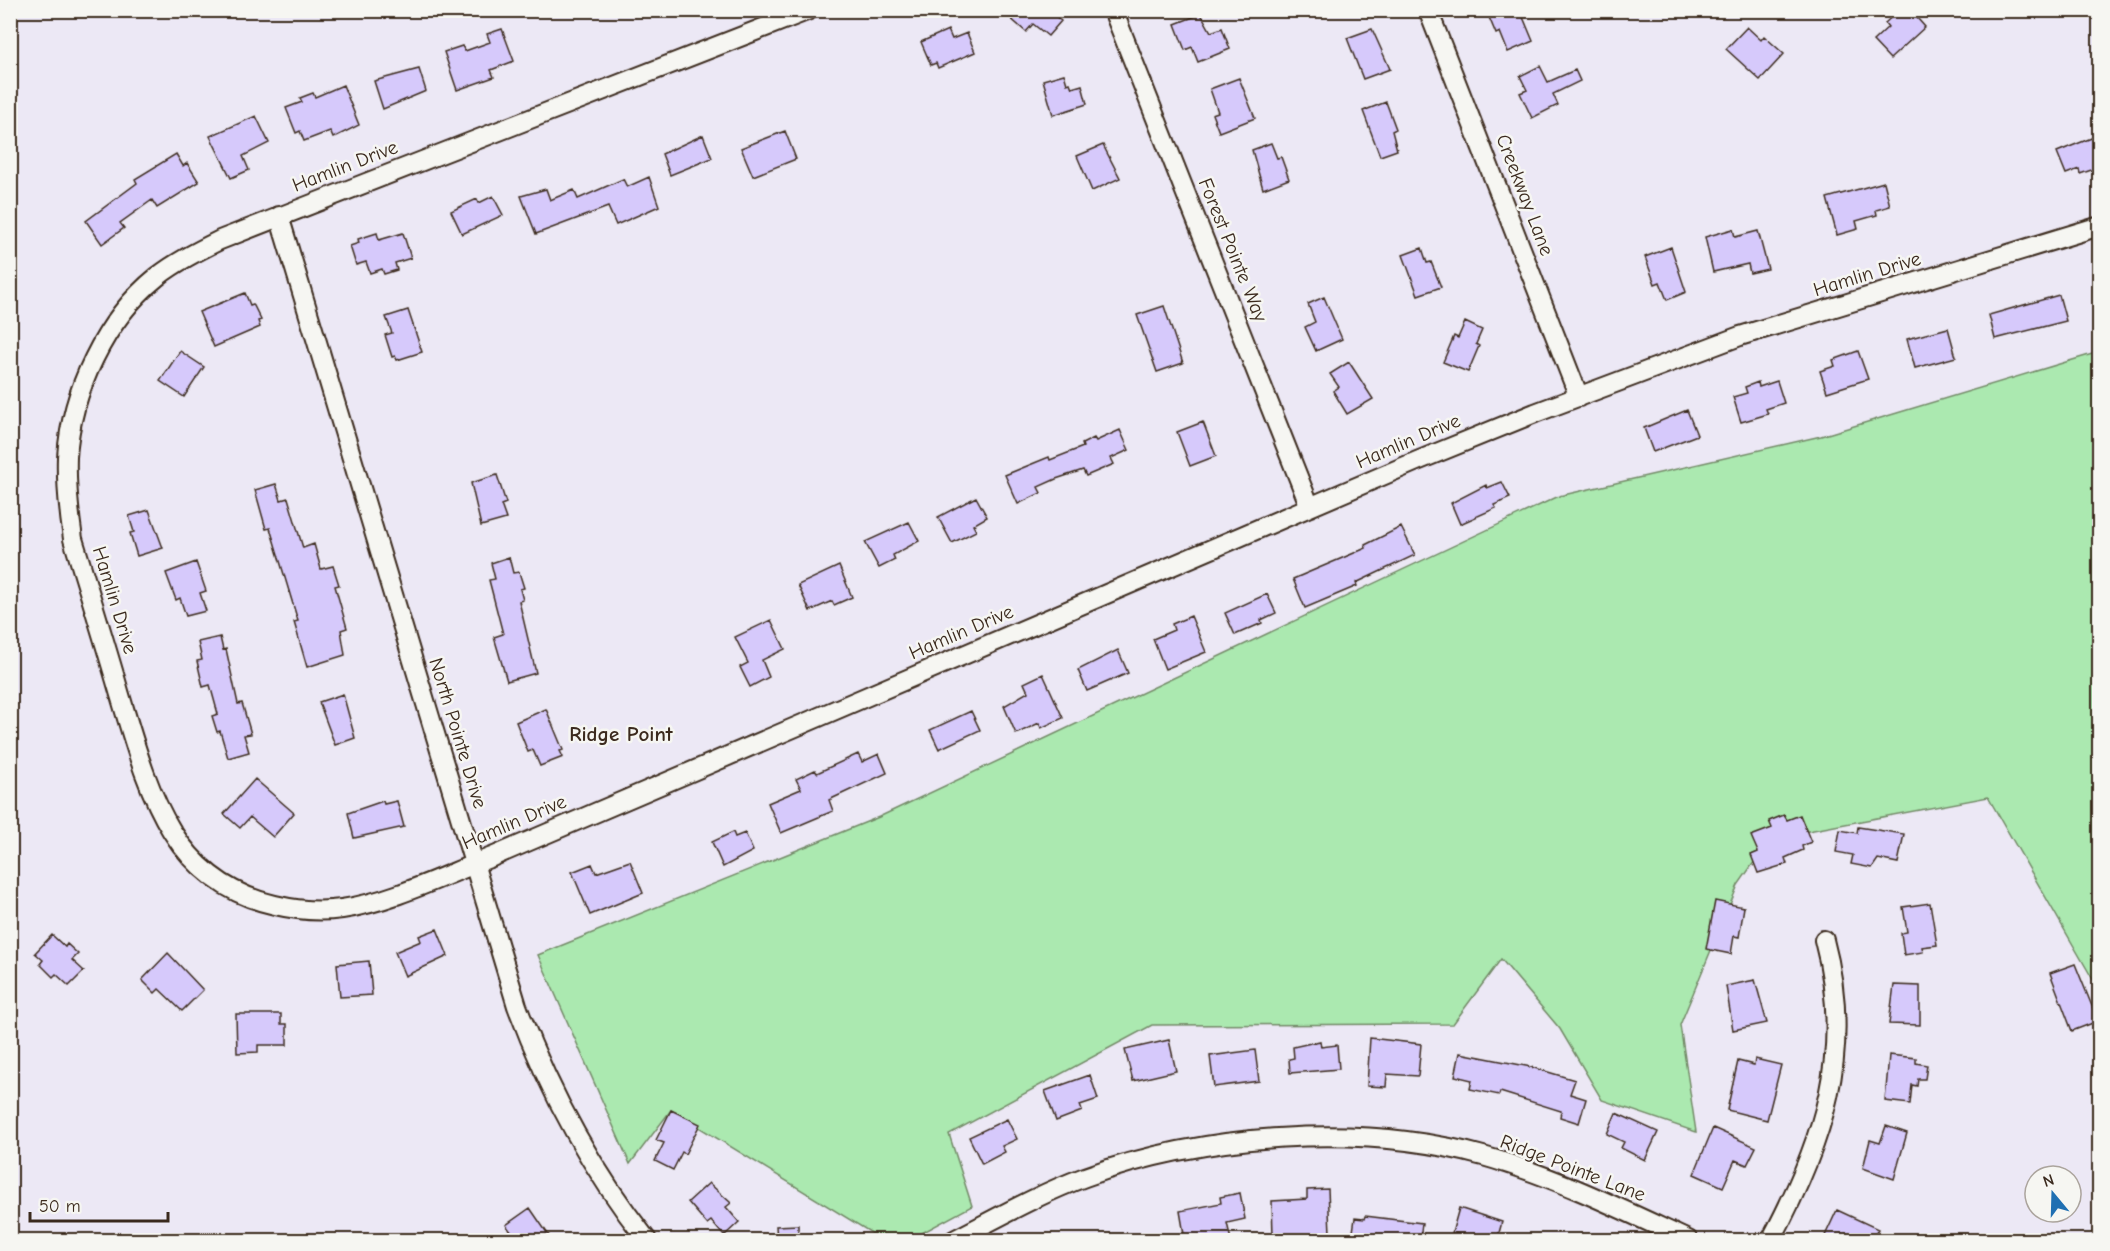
<svg xmlns="http://www.w3.org/2000/svg" width="2110" height="1251" font-family="'Comic Neue',sans-serif">
	<style>
		.green { fill: #abe9b0; stroke: #738a67; stroke-width: 1.5 }
		.building { fill: #d6c9fb; stroke: #3b2a1e; stroke-width: 1.5 }
		.lines { fill: none; stroke-linecap: round; stroke-linejoin: round }
		.minor-casing { stroke: #3b2a1e; stroke-width: 22 }
		.minor { stroke: #f6f6f2; stroke-width: 18 }
		.labels { text-anchor: middle; dominant-baseline: central; stroke-width: 5; stroke-linejoin: round; paint-order: stroke }
		.street-label { font-size: 20px; fill: #3b2a1e; stroke: #f6f6f2 }
		.neighbourhood-label { font-size: 21px; font-weight: bold; fill: #3b2a1e; stroke: #f6f6f2 }
	</style>
	<rect width="100%" height="100%" fill="#ece8f5"/>
	<filter id="ink" filterUnits="userSpaceOnUse"><feTurbulence type="fractalNoise" baseFrequency=".0167" numOctaves="2"/><feDisplacementMap in="SourceGraphic" scale="12" xChannelSelector="R" yChannelSelector="G"/><feConvolveMatrix kernelMatrix="1 2 1 2 8 2 1 2 1" color-interpolation-filters="sRGB"/></filter>
	<g filter="url(#ink)">
		<path class="green" d="M 2099,352 L 2099,764 L 2097,763 L 2099,990 L 1988,797 L 1771,838 L 1738,885 L 1680,1025 L 1696,1132 L 1602,1100 L 1560,1029 L 1501,959 L 1453,1024 L 1152,1025 L 949,1134 L 972,1206 L 909,1240 L 883,1240 L 671,1110 L 630,1164 L 538,955 L 879,817 L 1559,496 L 1821,436 Z"/>
		<path class="building" d="M 1001,10 L 1049,10 L 1061,21 L 1048,36 L 1033,24 L 1026,32 Z
			M 1486,10 L 1520,10 L 1533,41 L 1508,52 L 1500,32 L 1496,34 Z
			M 1899,10 L 1910,10 L 1925,27 L 1890,59 L 1873,41 L 1888,27 L 1885,23 Z
			M 1201,14 L 1211,32 L 1222,28 L 1230,49 L 1198,62 L 1192,47 L 1185,50 L 1175,24 Z
			M 1747,27 L 1761,40 L 1764,36 L 1784,54 L 1760,80 L 1726,49 Z
			M 502,29 L 514,61 L 491,70 L 494,77 L 457,90 L 444,52 L 462,46 L 465,51 L 490,42 L 487,34 Z
			M 1372,29 L 1390,69 L 1363,79 L 1347,38 Z
			M 948,30 L 952,39 L 967,33 L 975,52 L 938,68 L 936,63 L 931,65 L 921,42 Z
			M 1540,66 L 1548,82 L 1575,70 L 1580,81 L 1553,94 L 1558,105 L 1532,118 L 1520,93 L 1527,90 L 1520,76 Z
			M 419,69 L 426,91 L 383,109 L 374,81 Z
			M 1064,74 L 1067,84 L 1070,83 L 1072,88 L 1082,85 L 1087,104 L 1053,115 L 1043,80 Z
			M 1239,78 L 1255,118 L 1219,132 L 1212,114 L 1218,112 L 1210,89 Z
			M 343,85 L 359,125 L 333,138 L 330,131 L 304,141 L 300,131 L 296,133 L 286,108 L 302,102 L 300,98 L 313,93 L 315,97 Z
			M 1386,102 L 1396,129 L 1392,131 L 1397,150 L 1380,156 L 1363,111 Z
			M 256,116 L 269,143 L 243,156 L 249,170 L 231,178 L 210,136 Z
			M 785,131 L 796,159 L 753,176 L 741,148 Z
			M 703,135 L 712,158 L 670,175 L 662,154 Z
			M 2094,137 L 2100,151 L 2100,167 L 2080,174 L 2079,169 L 2066,174 L 2057,152 Z
			M 1271,143 L 1277,158 L 1281,157 L 1289,179 L 1263,189 L 1252,150 Z
			M 1103,145 L 1120,178 L 1092,191 L 1077,156 Z
			M 176,154 L 183,166 L 187,163 L 199,182 L 157,208 L 152,200 L 120,223 L 124,228 L 102,244 L 86,221 L 137,183 L 135,179 Z
			M 649,177 L 659,206 L 616,225 L 608,207 L 536,234 L 521,196 L 546,189 L 550,200 L 574,190 L 578,199 L 623,179 L 627,187 Z
			M 1884,182 L 1890,206 L 1876,210 L 1877,215 L 1856,221 L 1858,229 L 1837,235 L 1827,198 Z
			M 493,196 L 503,215 L 462,234 L 451,211 L 477,199 L 479,203 Z
			M 1733,229 L 1735,237 L 1758,231 L 1768,269 L 1750,273 L 1748,264 L 1713,272 L 1705,237 Z
			M 377,233 L 379,240 L 403,233 L 411,258 L 395,263 L 397,270 L 384,274 L 382,269 L 370,273 L 366,262 L 356,265 L 350,246 L 359,243 L 358,239 Z
			M 1671,247 L 1686,292 L 1667,300 L 1660,282 L 1655,284 L 1645,257 Z
			M 1422,248 L 1427,263 L 1431,262 L 1441,287 L 1418,295 L 1403,255 Z
			M 245,293 L 250,305 L 253,304 L 261,320 L 258,321 L 260,327 L 214,347 L 199,312 Z
			M 2059,295 L 2066,321 L 1995,339 L 1989,315 Z
			M 1324,297 L 1342,339 L 1316,351 L 1305,327 L 1315,322 L 1308,304 Z
			M 1164,306 L 1183,363 L 1157,372 L 1137,315 Z
			M 408,310 L 422,352 L 397,360 L 395,356 L 392,357 L 385,335 L 392,333 L 386,317 Z
			M 1465,322 L 1482,330 L 1476,344 L 1479,346 L 1468,372 L 1443,362 L 1454,336 L 1458,338 Z
			M 1948,328 L 1956,357 L 1915,368 L 1907,339 Z
			M 180,351 L 204,367 L 184,397 L 160,381 Z
			M 1858,351 L 1868,379 L 1827,392 L 1820,371 L 1835,366 L 1833,360 Z
			M 1349,362 L 1373,399 L 1347,414 L 1333,391 L 1339,387 L 1330,374 Z
			M 1777,381 L 1784,403 L 1766,409 L 1768,414 L 1741,422 L 1733,397 L 1747,393 L 1745,387 L 1758,382 L 1759,387 Z
			M 1687,410 L 1697,435 L 1653,452 L 1644,428 Z
			M 1203,422 L 1216,456 L 1190,466 L 1177,432 Z
			M 1120,430 L 1129,450 L 1111,458 L 1114,464 L 1086,476 L 1083,470 L 1056,479 L 1038,487 L 1041,493 L 1018,504 L 1005,475 L 1049,457 L 1050,460 L 1083,447 L 1082,444 L 1094,438 L 1096,441 Z
			M 497,475 L 506,503 L 501,505 L 506,519 L 481,526 L 471,483 Z
			M 1502,482 L 1510,498 L 1494,505 L 1496,508 L 1460,524 L 1451,503 L 1486,485 L 1487,488 Z
			M 276,484 L 281,500 L 288,498 L 303,548 L 314,544 L 321,569 L 333,566 L 339,585 L 335,586 L 347,628 L 341,630 L 345,655 L 307,667 L 294,622 L 298,621 L 270,528 L 266,529 L 255,490 Z
			M 976,497 L 987,517 L 973,525 L 976,531 L 952,543 L 938,517 Z
			M 149,510 L 163,548 L 137,556 L 130,533 L 134,532 L 129,516 Z
			M 909,522 L 919,541 L 893,555 L 895,560 L 879,568 L 865,542 Z
			M 1401,527 L 1415,555 L 1356,583 L 1357,586 L 1305,608 L 1293,579 L 1366,548 L 1365,545 Z
			M 509,557 L 513,573 L 519,572 L 524,588 L 520,589 L 523,600 L 519,601 L 536,673 L 507,681 L 494,637 L 503,634 L 489,580 L 495,579 L 491,563 Z
			M 196,562 L 206,591 L 200,593 L 206,611 L 186,616 L 180,598 L 176,600 L 166,573 Z
			M 839,566 L 852,597 L 834,605 L 832,601 L 810,611 L 798,585 Z
			M 1267,594 L 1276,613 L 1261,620 L 1262,623 L 1235,635 L 1225,613 Z
			M 1191,616 L 1206,652 L 1165,669 L 1153,639 L 1174,630 L 1172,624 Z
			M 771,620 L 785,649 L 762,660 L 769,677 L 750,687 L 740,667 L 748,663 L 735,637 Z
			M 220,637 L 223,650 L 226,649 L 238,704 L 242,703 L 251,734 L 244,735 L 249,752 L 228,758 L 220,731 L 217,732 L 212,716 L 218,714 L 210,685 L 203,687 L 197,661 L 202,660 L 198,642 Z
			M 1118,650 L 1128,673 L 1087,691 L 1078,670 Z
			M 1043,674 L 1063,718 L 1041,728 L 1039,723 L 1016,734 L 1004,706 L 1028,692 L 1024,683 Z
			M 343,694 L 355,738 L 335,745 L 319,702 Z
			M 546,709 L 563,750 L 560,751 L 563,757 L 540,766 L 533,750 L 528,752 L 516,722 Z
			M 971,711 L 980,730 L 939,749 L 930,730 Z
			M 858,754 L 862,762 L 879,754 L 887,773 L 829,800 L 833,811 L 781,833 L 768,803 L 801,789 L 796,779 L 815,770 L 817,773 Z
			M 255,779 L 294,813 L 273,837 L 250,817 L 240,828 L 224,814 Z
			M 383,801 L 384,804 L 397,801 L 404,827 L 354,838 L 348,813 Z
			M 1784,815 L 1787,820 L 1800,815 L 1811,842 L 1802,846 L 1803,850 L 1785,858 L 1787,864 L 1758,873 L 1751,855 L 1758,852 L 1751,836 L 1772,828 L 1769,821 Z
			M 1858,827 L 1904,834 L 1898,863 L 1878,859 L 1872,868 L 1851,864 L 1853,855 L 1836,852 L 1840,830 L 1857,833 Z
			M 733,832 L 735,837 L 745,833 L 753,851 L 723,867 L 712,842 Z
			M 630,861 L 643,893 L 590,915 L 572,872 L 592,864 L 596,873 Z
			M 1715,901 L 1744,907 L 1739,937 L 1734,936 L 1731,954 L 1706,949 Z
			M 1930,903 L 1937,945 L 1922,947 L 1923,952 L 1904,955 L 1901,933 L 1907,932 L 1903,907 Z
			M 437,929 L 448,956 L 405,976 L 395,952 L 421,941 L 419,936 Z
			M 52,935 L 65,947 L 67,944 L 78,954 L 72,960 L 84,971 L 69,986 L 56,974 L 53,977 L 40,964 L 43,960 L 35,953 Z
			M 168,953 L 203,990 L 182,1011 L 159,989 L 155,993 L 142,980 Z
			M 369,961 L 372,995 L 340,997 L 337,964 Z
			M 2075,964 L 2098,1021 L 2072,1031 L 2050,973 Z
			M 1755,980 L 1767,1023 L 1733,1030 L 1726,986 Z
			M 1894,985 L 1920,986 L 1920,1025 L 1889,1024 Z
			M 236,1014 L 281,1014 L 281,1024 L 287,1024 L 287,1045 L 258,1045 L 258,1052 L 237,1053 Z
			M 1370,1038 L 1421,1044 L 1418,1076 L 1387,1074 L 1386,1087 L 1367,1086 Z
			M 1169,1040 L 1176,1071 L 1133,1081 L 1125,1050 Z
			M 1320,1041 L 1321,1047 L 1337,1045 L 1339,1069 L 1290,1073 L 1289,1059 L 1294,1058 L 1293,1047 Z
			M 1255,1050 L 1259,1081 L 1214,1087 L 1210,1056 Z
			M 1460,1053 L 1531,1067 L 1575,1080 L 1570,1094 L 1586,1099 L 1579,1123 L 1560,1117 L 1561,1111 L 1500,1092 L 1499,1095 L 1470,1089 L 1472,1080 L 1455,1076 Z
			M 1889,1055 L 1916,1058 L 1916,1063 L 1927,1065 L 1925,1079 L 1918,1079 L 1917,1086 L 1912,1085 L 1910,1104 L 1885,1101 Z
			M 1755,1059 L 1781,1065 L 1767,1120 L 1727,1110 L 1738,1061 L 1754,1065 Z
			M 1090,1075 L 1098,1099 L 1080,1105 L 1082,1111 L 1056,1121 L 1045,1091 Z
			M 671,1110 L 700,1124 L 685,1154 L 682,1152 L 673,1170 L 655,1161 L 664,1143 L 656,1140 Z
			M 1616,1113 L 1658,1132 L 1645,1160 L 1621,1148 L 1624,1142 L 1607,1134 Z
			M 1007,1119 L 1017,1139 L 1002,1146 L 1005,1152 L 982,1164 L 969,1137 Z
			M 1886,1126 L 1907,1133 L 1894,1179 L 1863,1168 L 1870,1140 L 1880,1143 Z
			M 1713,1128 L 1756,1147 L 1747,1165 L 1735,1160 L 1723,1187 L 1694,1174 Z
			M 709,1183 L 731,1203 L 726,1207 L 739,1222 L 724,1236 L 711,1221 L 707,1224 L 688,1202 Z
			M 1328,1189 L 1330,1233 L 1273,1236 L 1272,1201 L 1307,1199 L 1307,1190 Z
			M 1240,1193 L 1245,1219 L 1227,1223 L 1231,1240 L 1185,1240 L 1180,1211 L 1221,1203 L 1220,1197 Z
			M 530,1208 L 552,1240 L 517,1240 L 506,1225 Z
			M 1459,1208 L 1502,1222 L 1497,1240 L 1482,1240 L 1452,1233 Z
			M 1837,1210 L 1878,1229 L 1872,1240 L 1823,1240 Z
			M 1365,1216 L 1422,1223 L 1420,1240 L 1352,1239 L 1355,1218 L 1364,1219 Z
			M 798,1225 L 798,1240 L 777,1240 L 776,1226 Z"/>
		<g class="lines">
			<g class="minor-casing">
				<path id="minor" d="M 809,10 L 220,240 C 198,251 176,262 157,277 C 105,319 71,392 67,457 C 66,485 69,512 73,539 C 89,591 105,643 120,695 C 147,785 170,882 275,905 C 296,910 320,912 342,909 C 391,902 445,875 492,857 L 1417,461 L 1535,413 L 1740,336 L 2100,226
					M 1113,10 L 1310,507
					M 1428,10 L 1579,397
					M 279,216 L 517,1006 C 549,1092 590,1168 647,1240
					M 954,1240 C 997,1218 1039,1194 1085,1177 C 1204,1134 1360,1122 1483,1156 C 1554,1176 1621,1209 1688,1240
					M 1771,1240 C 1823,1142 1854,1052 1824,940"/>
			</g>
			<use href="#minor" class="minor"/>
		</g>
	</g>
	<g class="labels">
		<g class="street-label">
			<text transform="translate(345 166) rotate(-21)">Hamlin Drive</text>
			<text transform="translate(1525 195) rotate(69)">Creekway Lane</text>
			<text transform="translate(1233 250) rotate(68)">Forest Pointe Way</text>
			<text transform="translate(1867 274) rotate(-17)">Hamlin Drive</text>
			<text transform="translate(1408 441) rotate(-23)">Hamlin Drive</text>
			<text transform="translate(115 600) rotate(73)">Hamlin Drive</text>
			<text transform="translate(961 632) rotate(-23)">Hamlin Drive</text>
			<text transform="translate(458 733) rotate(73)">North Pointe Drive</text>
			<text transform="translate(514 822) rotate(-23)">Hamlin Drive</text>
			<text transform="translate(1573 1168) rotate(21)">Ridge Pointe Lane</text>
		</g>
		<g class="neighbourhood-label">
			<text x="621" y="734">Ridge Point</text>
		</g>
	</g>
	<rect width="2110" height="1251" fill="none" stroke="#f6f6f2" stroke-width="36"/>
	<rect x="18" y="18" width="2074" height="1215" fill="none" stroke="#3b2a1e" stroke-width="2" filter="url(#ink)"/>
	<g transform="translate(2053 1194) rotate(341)"><circle r="28" fill="#f6f6f2" stroke="#aba49d" stroke-width="1.5"/>
	<path d="M0-4.5L10 22L0 15L-10 22Z" fill="#1f6fb2"/>
	<text y="-9" font-size="16" font-weight="bold" text-anchor="middle" fill="#3b2a1e">N</text>
	</g>
	<path d="M30 1212v9h138v-9" fill="none" stroke="#3b2a1e" stroke-width="3"/>
	<text x="39" y="1212" font-size="18" fill="#3b2a1e" stroke="#f6f6f2" stroke-width="4.5" paint-order="stroke">50 m</text>
</svg>
